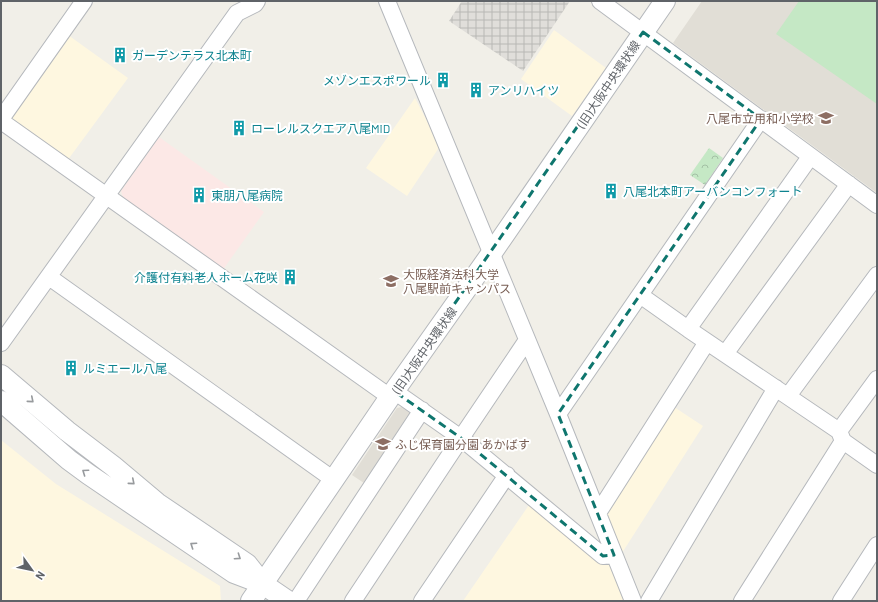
<svg xmlns="http://www.w3.org/2000/svg" width="878" height="602" font-family="Barlow,'Noto Sans JP',sans-serif">
	<style>
		.commercial { fill: #fef7e0 }
		.industrial { fill: url(#industrial-grid) }
		.education { fill: #e1ded6 }
		.medical { fill: #fce8e6 }
		.park { fill: url(#park-crowns) }
		.pitch { fill: #c5e8c5 }
		.lines { fill: none; stroke-linecap: round; stroke-linejoin: round }
		.minor-casing { stroke: #b5b8bc; stroke-width: 18 }
		.tertiary-casing { stroke: #b5b8bc; stroke-width: 22 }
		.minor { stroke: #fff; stroke-width: 16 }
		.tertiary { stroke: #fff; stroke-width: 20 }
		.oneway { stroke: #979a9d }
		.marked { fill: none; stroke: #0f766e; stroke-width: 3; stroke-dasharray: 8 5; stroke-linejoin: round }
		.labels { text-anchor: middle; dominant-baseline: central; stroke-width: 4; stroke-linejoin: round; paint-order: stroke }
		.culture-label { font-size: 12px; fill: #0d838f; stroke: #fff; text-anchor: start }
		.street-label { font-size: 12px; fill: #5f6368; stroke: #fff }
		.education-label { font-size: 12px; fill: #785e54; stroke: #fff; text-anchor: start }
	</style>
	<defs>
		<pattern id="industrial-grid" width="8" height="8" patternUnits="userSpaceOnUse"><rect width="8" height="8" fill="#e0deda"/><path d="M0 4h8M4 0v8" fill="none" stroke="#b9b8b5"/></pattern>
		<pattern id="park-crowns" width="20" height="18" patternUnits="userSpaceOnUse"><rect width="20" height="18" fill="#c5e8c5"/><path d="M2 6a3 3 0 1 1 6 0M12 15a3 3 0 1 1 6 0" fill="none" stroke="#a3c0a4"/></pattern>
	</defs>
	<rect width="100%" height="100%" fill="#f1efe8"/>
	<path class="commercial" d="M 554,30 L 606,68 L 572,116 L 521,79 Z
		M 68,35 L 128,78 L 67,161 L 15,125 L 11,112 Z
		M 415,98 L 440,146 L 407,196 L 366,168 Z
		M 671,405 L 703,426 L 622,553 L 604,511 Z
		M 1,440 L 56,484 L 220,586 L 221,601 L 1,601 Z
		M 531,502 L 609,564 L 624,601 L 463,601 Z"/>
	<path class="industrial" d="M 462,1 L 570,1 L 523,71 L 449,21 Z"/>
	<path class="education" d="M 702,1 L 877,1 L 877,193 L 673,43 Z
		M 402,407 L 414,414 L 367,485 L 352,475 L 397,408 Z"/>
	<path class="medical" d="M 159,137 L 264,212 L 222,271 L 124,201 L 121,191 Z"/>
	<path class="park" d="M 709,148 L 723,158 L 705,185 L 690,175 Z"/>
	<path class="pitch" d="M 799,1 L 877,1 L 877,104 L 776,34 Z"/>
	<g class="lines">
		<g class="minor-casing">
			<path id="minor" d="M 387,1 L 558,414 L 633,601
				M 600,1 L 877,205
				M 1,119 L 84,1
				M 1,121 L 390,397
				M 49,277 L 334,480
				M 640,295 L 688,329 L 839,431 L 843,441 L 877,465
				M 688,329 L 810,157
				M 1,343 L 237,13 L 255,4 L 257,1
				M 725,354 L 849,184
				M 394,391 L 461,438 L 603,556 L 614,555
				M 788,396 L 877,275
				M 558,414 L 761,119
				M 839,431 L 877,379
				M 598,513 L 707,342
				M 296,601 L 422,410
				M 353,601 L 461,438 L 527,340
				M 422,601 L 507,475
				M 649,601 L 776,388
				M 742,601 L 843,441
				M 841,601 L 877,545"/>
		</g>
		<g class="tertiary-casing">
			<path id="tertiary" d="M 1,375 L 67,431 L 113,466 L 157,503 L 247,564 L 262,583
				M 1,401 L 69,460 L 88,474 L 234,573 L 263,584 L 288,601
				M 251,601 L 390,397 L 491,254 L 665,1"/>
		</g>
		<use href="#minor" class="minor"/>
		<use href="#tertiary" class="tertiary"/>
	</g>
	<defs><path id="oneway-chevron" d="M-2-3.5L2.5 0L-2 3.5" fill="none" stroke-width="1.6" stroke-linecap="round" stroke-linejoin="round"/></defs>
	<g class="oneway">
		<use href="#oneway-chevron" transform="translate(31 400) rotate(40)"/>
		<use href="#oneway-chevron" transform="translate(85 472) rotate(-145)"/>
		<use href="#oneway-chevron" transform="translate(132 482) rotate(40)"/>
		<use href="#oneway-chevron" transform="translate(193 545) rotate(-146)"/>
		<use href="#oneway-chevron" transform="translate(238 557) rotate(34)"/>
	</g>
	<path class="marked" d="M 643,32 L 761,119 L 558,414 L 614,555 L 603,556 L 461,438 L 394,391 Z"/>
	<defs>
		<g id="building-bare" transform="scale(1.2)"><path d="M-4-6H4V6H1V3H-1V6H-4ZM-2.5-4.3h1.7v1.8h-1.7ZM.8-4.3h1.7v1.8H.8ZM-2.5-1h1.7V.8h-1.7ZM.8-1h1.7V.8H.8Z" fill="#0f9aa8" stroke="#fff" stroke-width="2.5" paint-order="stroke"/></g>
		<g id="school-bare" transform="scale(1.2)"><path d="M0-5L7-2L0 1L-7-2ZM-4 1L0 2.5L4 1V4Q0 6-4 4Z" fill="#8d6e63" stroke="#fff" stroke-width="2.5" paint-order="stroke"/></g>
		<g id="university-bare" transform="scale(1.2)"><path d="M0-5L7-2L0 1L-7-2ZM-4 1L0 2.5L4 1V4Q0 6-4 4Z" fill="#8d6e63" stroke="#fff" stroke-width="2.5" paint-order="stroke"/></g>
	</defs>
	<g fill-rule="evenodd">
		<use href="#building-bare" x="120" y="55"/>
		<use href="#building-bare" x="443" y="80"/>
		<use href="#building-bare" x="476" y="90"/>
		<use href="#school-bare" x="826" y="118"/>
		<use href="#building-bare" x="239" y="128"/>
		<use href="#building-bare" x="611" y="191"/>
		<use href="#building-bare" x="199" y="195"/>
		<use href="#building-bare" x="290" y="277"/>
		<use href="#university-bare" x="391" y="281"/>
		<use href="#building-bare" x="71" y="368"/>
		<use href="#school-bare" x="383" y="444"/>
	</g>
	<g class="labels">
		<g class="culture-label">
			<text x="132" y="55">ガーデンテラス北本町</text>
			<text x="431" y="80" text-anchor="end">メゾンエスポワール</text>
			<text x="488" y="90">アンリハイツ</text>
			<text x="251" y="128">ローレルスクエア八尾MID</text>
			<text x="623" y="191">八尾北本町アーバンコンフォート</text>
			<text x="211" y="195">東朋八尾病院</text>
			<text x="278" y="277" text-anchor="end">介護付有料老人ホーム花咲</text>
			<text x="83" y="368">ルミエール八尾</text>
		</g>
		<g class="street-label">
			<text transform="translate(608 84) rotate(-56)">(旧)大阪中央環状線</text>
			<text transform="translate(424 350) rotate(-55)">(旧)大阪中央環状線</text>
		</g>
		<g class="education-label">
			<text x="814" y="118" text-anchor="end">八尾市立用和小学校</text>
			<text x="403" y="274">大阪経済法科大学<tspan x="403" dy="14">八尾駅前キャンパス</tspan></text>
			<text x="395" y="444">ふじ保育園分園 あかばす</text>
		</g>
	</g>
	<rect width="878" height="602" fill="none" stroke="#5f6368" stroke-width="4"/>
	<g transform="translate(32 570) rotate(123)" stroke="#ffffff" stroke-width="3" paint-order="stroke">
	<path d="M0-3L7 15L0 10L-7 15Z" fill="#5f6368"/>
	<text y="-6" font-size="11" font-weight="bold" text-anchor="middle" fill="#5f6368">N</text>
	</g>
</svg>
